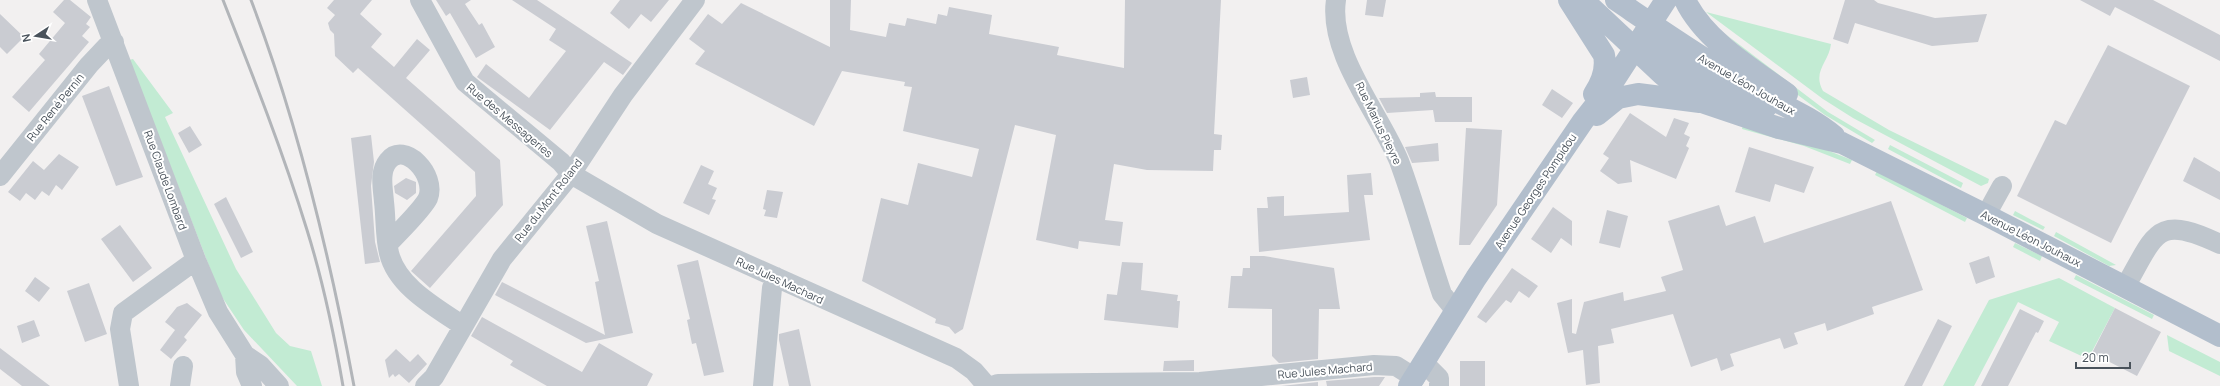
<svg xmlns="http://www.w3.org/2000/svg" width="2220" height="386" font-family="Manrope,sans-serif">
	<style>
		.green { fill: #c2ebd3 }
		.building { fill: #caccd2 }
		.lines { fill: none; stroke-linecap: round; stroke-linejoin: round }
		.minor { stroke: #bfc6cd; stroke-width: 20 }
		.major { stroke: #b2becc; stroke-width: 22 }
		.rail { stroke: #b2b5b9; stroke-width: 3 }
		.labels { text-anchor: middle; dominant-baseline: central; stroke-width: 4; stroke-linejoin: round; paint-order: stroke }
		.street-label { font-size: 11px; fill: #49525b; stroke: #fff }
	</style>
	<rect width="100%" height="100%" fill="#f2f0f0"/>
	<path class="green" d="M 1706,12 L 1831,44 C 1829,62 1812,71 1823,91 L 1889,130 L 1989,179 L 1988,183 L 1981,186 L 1853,118 L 1823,99 Z
		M 1724,33 L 1828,112 L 1875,140 L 1872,143 L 1825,115 L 1791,90 Z
		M 133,59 L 173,113 L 165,117 L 236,269 L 276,333 L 290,346 L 311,351 L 322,386 L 297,386 L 244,330 L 220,294 L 129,60 Z
		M 1743,124 L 1806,142 L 1852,160 L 1850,164 L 1804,146 L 1742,129 Z
		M 1890,145 L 1963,183 L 1961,188 L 1888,149 Z
		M 1877,171 L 1967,218 L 1965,222 L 1875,175 Z
		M 2015,211 L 2045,227 L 2043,230 L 2013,215 Z
		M 2056,232 L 2116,265 L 2109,266 L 2054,236 Z
		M 2015,243 L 2042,256 L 2040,261 L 2013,247 Z
		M 2076,275 L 2154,315 L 2152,319 L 2074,279 Z
		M 2059,278 L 2115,308 L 2088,359 L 2049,341 L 2059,322 L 2018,302 L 1974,386 L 1943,386 L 1989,300 Z
		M 2167,335 L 2220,362 L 2220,376 L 2169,351 Z"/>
	<path class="building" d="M 64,0 L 70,0 L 91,17 L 86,24 L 90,27 L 82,36 L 89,42 L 29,112 L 12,97 L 45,60 L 39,54 L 65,23 L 53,12 Z
		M 334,0 L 372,0 L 360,14 L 382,34 L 371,47 L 394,67 L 417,39 L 430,50 L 406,78 L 500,160 L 503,205 L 430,288 L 411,271 L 476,196 L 475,172 L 358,68 L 353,73 L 335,56 L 334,34 L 330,30 L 328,23 L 335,15 L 327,8 Z
		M 436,0 L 471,0 L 465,4 L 479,25 L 482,23 L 495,47 L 476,58 L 450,13 L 446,16 Z
		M 512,0 L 537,0 L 632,63 L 623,75 L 604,62 L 550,130 L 477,77 L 486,64 L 529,98 L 566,51 L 549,40 L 556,29 Z
		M 620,0 L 669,0 L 651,22 L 641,14 L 629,29 L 610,13 Z
		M 830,0 L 851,0 L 850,30 L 886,37 L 889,23 L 905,26 L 907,18 L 936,24 L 938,14 L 947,16 L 949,7 L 992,15 L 989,34 L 1059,47 L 1057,55 L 1124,68 L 1125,0 L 1221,0 L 1214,134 L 1222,135 L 1221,150 L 1214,150 L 1213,171 L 1147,170 L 1114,164 L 1105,220 L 1123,222 L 1120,246 L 1079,241 L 1078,249 L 1036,240 L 1056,135 L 1015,125 L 963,329 L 955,334 L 949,327 L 935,323 L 936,319 L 862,281 L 881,198 L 908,205 L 918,163 L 972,177 L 979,149 L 903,131 L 912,87 L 904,86 L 905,82 L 842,71 L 814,126 L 695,64 L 705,51 L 689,39 L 708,14 L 722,24 L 741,3 L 830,47 Z
		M 1367,0 L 1386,0 L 1383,17 L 1365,15 Z
		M 1845,0 L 1874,0 L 1878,3 L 1935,18 L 1987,14 L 1978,42 L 1932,46 L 1855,23 L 1848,44 L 1833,39 Z
		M 2080,0 L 2153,0 L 2220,35 L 2220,61 L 2115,7 L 2110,16 Z
		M 0,14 L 24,37 L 7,54 L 0,47 Z
		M 2108,45 L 2190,86 L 2111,243 L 2017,196 L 2055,120 L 2066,125 Z
		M 1307,77 L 1310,95 L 1293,98 L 1290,80 Z
		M 109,86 L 143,177 L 116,186 L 82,96 Z
		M 1552,89 L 1573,103 L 1562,118 L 1542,105 Z
		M 1435,92 L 1436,97 L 1472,97 L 1472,122 L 1435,122 L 1433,110 L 1387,113 L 1379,98 L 1420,97 L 1420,93 Z
		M 1630,113 L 1666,137 L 1674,118 L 1689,123 L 1684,134 L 1690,137 L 1686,146 L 1689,148 L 1676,179 L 1630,160 L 1632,182 L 1618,184 L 1600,171 L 1609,158 L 1603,154 Z
		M 190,126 L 202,145 L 189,153 L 178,133 Z
		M 1466,128 L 1502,130 L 1497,205 L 1470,245 L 1459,245 Z
		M 371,135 L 374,162 L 371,186 L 375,242 L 380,262 L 365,264 L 351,138 Z
		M 1438,143 L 1439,161 L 1412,163 L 1405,147 Z
		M 1749,147 L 1814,167 L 1804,193 L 1775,184 L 1770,202 L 1735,192 Z
		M 59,154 L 79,167 L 62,190 L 56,185 L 49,196 L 42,191 L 35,200 L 26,193 L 20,201 L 8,192 L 33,161 L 44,170 Z
		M 2194,157 L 2220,172 L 2220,200 L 2183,181 Z
		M 701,165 L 714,171 L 708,184 L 717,188 L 712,199 L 716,200 L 709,215 L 683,203 Z
		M 1371,173 L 1373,195 L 1364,195 L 1370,240 L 1259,252 L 1257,208 L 1268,208 L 1267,197 L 1284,196 L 1284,216 L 1349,212 L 1347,175 Z
		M 406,178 L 416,182 L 416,193 L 407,200 L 395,193 L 394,186 Z
		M 767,190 L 783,192 L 777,218 L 764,216 L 766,210 L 763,209 Z
		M 226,197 L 253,252 L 241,258 L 214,204 Z
		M 1891,201 L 1923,290 L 1872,307 L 1874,314 L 1827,331 L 1825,323 L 1794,333 L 1798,344 L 1784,349 L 1780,338 L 1730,354 L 1734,366 L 1721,371 L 1717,358 L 1691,367 L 1673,314 L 1611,329 L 1614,343 L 1598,346 L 1600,383 L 1586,385 L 1583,350 L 1568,353 L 1557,303 L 1572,299 L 1572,333 L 1576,334 L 1584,302 L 1623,292 L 1624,301 L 1666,291 L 1661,277 L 1683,270 L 1668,221 L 1719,205 L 1726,226 L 1755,216 L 1764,243 Z
		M 1553,207 L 1572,221 L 1572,246 L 1561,238 L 1551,253 L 1531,239 Z
		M 1607,210 L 1628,216 L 1620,248 L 1599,243 Z
		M 607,221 L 633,333 L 586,343 L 495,295 L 502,282 L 605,335 L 595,282 L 599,281 L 586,226 Z
		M 120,225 L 152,268 L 133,282 L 101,239 Z
		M 1250,256 L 1264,256 L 1334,268 L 1340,309 L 1319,309 L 1318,359 L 1279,363 L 1272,356 L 1272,309 L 1228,308 L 1231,276 L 1242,276 L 1243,268 L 1250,268 Z
		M 1989,256 L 1995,277 L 1976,284 L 1969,263 Z
		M 698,260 L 724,372 L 704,376 L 696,343 L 692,344 L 687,320 L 690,319 L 677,265 Z
		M 1122,262 L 1143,263 L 1141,290 L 1178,295 L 1177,301 L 1180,301 L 1178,328 L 1104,320 L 1107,294 L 1117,295 Z
		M 1512,268 L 1538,286 L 1529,298 L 1519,291 L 1511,303 L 1506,300 L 1486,323 L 1477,317 Z
		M 35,277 L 50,288 L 39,302 L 25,291 Z
		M 89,283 L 107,334 L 85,342 L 67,291 Z
		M 187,303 L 202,315 L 184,337 L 187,340 L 171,359 L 160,350 L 175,330 L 165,322 L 177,307 Z
		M 2115,308 L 2161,332 L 2137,376 L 2092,353 Z
		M 2020,309 L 2044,321 L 2038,333 L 2036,332 L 2008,386 L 1981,386 Z
		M 482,317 L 582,372 L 599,343 L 653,374 L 647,386 L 547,386 L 510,365 L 513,361 L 471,336 Z
		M 1938,319 L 1952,326 L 1922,386 L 1904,386 Z
		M 34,320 L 40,336 L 22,343 L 17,326 Z
		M 799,329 L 811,386 L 789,386 L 779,340 L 779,334 Z
		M 0,348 L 50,386 L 22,386 L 0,369 Z
		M 396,349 L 410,362 L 418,354 L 427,364 L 409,383 L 399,374 L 395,377 L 393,374 L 389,378 L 385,360 Z
		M 1194,360 L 1194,371 L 1163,371 L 1164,361 Z
		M 1460,361 L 1485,361 L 1485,386 L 1460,386 Z
		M 1374,377 L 1385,377 L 1379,386 L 1327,386 L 1326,381 Z
		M 1318,382 L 1318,386 L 1281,386 Z"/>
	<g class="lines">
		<path class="minor" d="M 97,0 L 196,260 L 218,312 L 245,355 L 260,365 L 279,386
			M 420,0 L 465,82 L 561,162 L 571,174 L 657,224 L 956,358 L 974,371 L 987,386
			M 1336,0 C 1328,53 1379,113 1399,161 C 1415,204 1427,250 1442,294 L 1455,310
			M 0,176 L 89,65 L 106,47 L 114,42
			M 1986,215 L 2002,186
			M 388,244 C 397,234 423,209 428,198 C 437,175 404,140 388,161 C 379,172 383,188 384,202 C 386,218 385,237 389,253 C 397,287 437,308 463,326
			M 2125,287 C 2156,234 2155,213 2220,244
			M 245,355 L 246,372 L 252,386
			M 1425,364 L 1439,378 L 1439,386
			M 129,386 L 120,329 L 123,313 L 196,260
			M 180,386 L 183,366
			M 425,386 L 434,377 L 502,259 L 571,174 L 623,95 L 695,0
			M 763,386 L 772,288 L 776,277
			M 992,386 L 998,384 L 1200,382 L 1374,365 L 1396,366 L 1415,378"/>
		<path class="major" d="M 1569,0 L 1604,55 C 1607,70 1602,82 1594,94
			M 1583,0 L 1663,75 L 1705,103 L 1779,128 L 1842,143 L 1986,215 L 2220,336
			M 1616,0 C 1662,31 1707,62 1755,90 C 1781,105 1810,116 1834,136
			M 1685,0 C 1704,40 1752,69 1787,94
			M 1642,48 L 1652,49 L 1704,81 L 1765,109
			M 1597,115 L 1618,98 L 1638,94 L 1700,102
			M 1409,386 L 1476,278 L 1583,121 L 1609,88 L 1666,0"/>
		<path class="rail" d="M 223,0 C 253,76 283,152 307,230 C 323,281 334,334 343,386
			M 251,0 C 298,123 330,257 354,386"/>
	</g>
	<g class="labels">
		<g class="street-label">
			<text transform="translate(1747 84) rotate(30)">Avenue Léon Jouhaux</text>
			<text transform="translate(55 107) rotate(-51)">Rue René Pernin</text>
			<text transform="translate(510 120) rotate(40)">Rue des Messageries</text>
			<text transform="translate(1379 123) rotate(64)">Rue Marius Pieyre</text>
			<text transform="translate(166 180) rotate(70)">Rue Claude Lombard</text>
			<text transform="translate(1535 191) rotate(-56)">Avenue Georges Pompidou</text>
			<text transform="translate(548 200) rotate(-52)">Rue du Mont Roland</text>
			<text transform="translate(2031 238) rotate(27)">Avenue Léon Jouhaux</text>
			<text transform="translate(780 280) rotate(25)">Rue Jules Machard</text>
			<text transform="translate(1325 370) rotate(-5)">Rue Jules Machard</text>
		</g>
	</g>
	<g transform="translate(36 36) rotate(258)" stroke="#ffffff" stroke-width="3" paint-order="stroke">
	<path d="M0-3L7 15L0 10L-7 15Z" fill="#49525b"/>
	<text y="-6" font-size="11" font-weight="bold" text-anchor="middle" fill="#49525b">N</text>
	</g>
	<path d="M2076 362v6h54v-6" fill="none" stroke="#49525b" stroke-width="2"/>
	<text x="2082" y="362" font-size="12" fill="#49525b" stroke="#ffffff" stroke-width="3" paint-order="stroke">20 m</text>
</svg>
